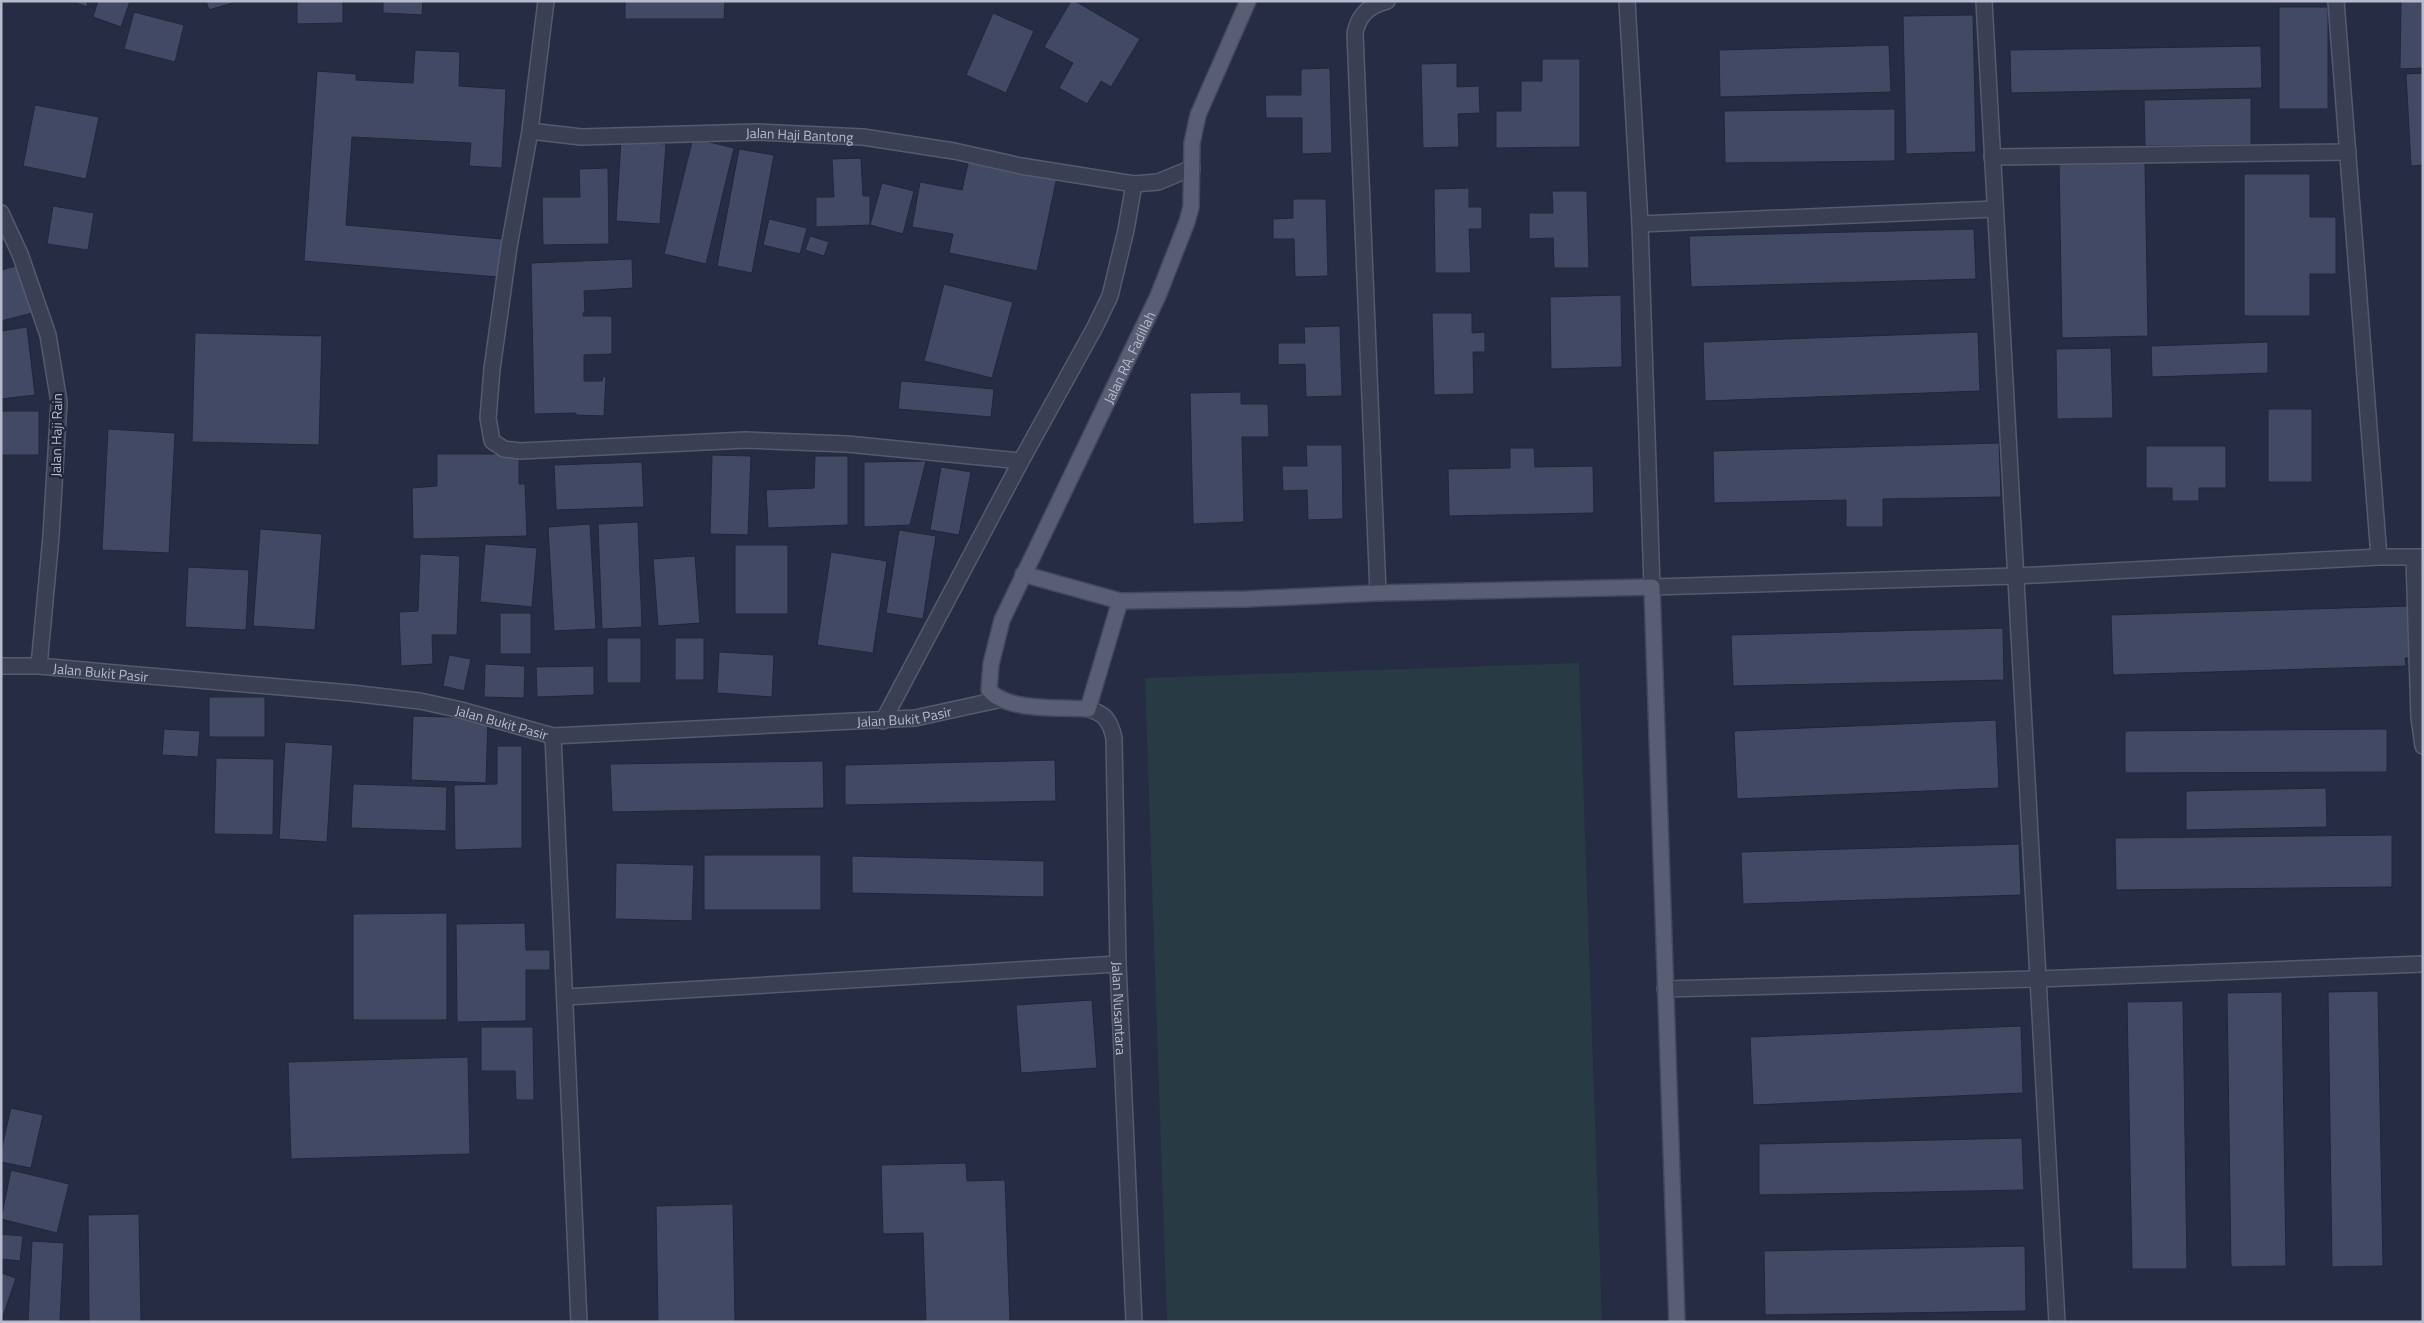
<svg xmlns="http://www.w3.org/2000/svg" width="2424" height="1323" font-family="'Titillium Web',sans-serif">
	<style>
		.green { fill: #283b45 }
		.building { fill: #424964; stroke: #21263b }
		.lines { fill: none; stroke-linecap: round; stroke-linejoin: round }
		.minor-casing { stroke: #565a6e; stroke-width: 18 }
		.major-casing { stroke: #45485d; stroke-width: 18 }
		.minor { stroke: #3b3f54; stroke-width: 15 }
		.major { stroke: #595e74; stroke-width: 15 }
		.labels { text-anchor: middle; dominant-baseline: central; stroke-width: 4.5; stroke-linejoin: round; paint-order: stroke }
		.street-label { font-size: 14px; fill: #b8bbcd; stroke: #1f2439 }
	</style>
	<rect width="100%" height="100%" fill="#262c44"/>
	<path class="green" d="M 1579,663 L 1602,1322 L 1167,1322 L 1145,678 Z"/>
	<path class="building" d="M 71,1 L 88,1 L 87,7 Z
		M 98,1 L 130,1 L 121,27 L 93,17 Z
		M 206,1 L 239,1 L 209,10 Z
		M 297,1 L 343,1 L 343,23 L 297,24 Z
		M 383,1 L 423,1 L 422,15 L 383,13 Z
		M 625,1 L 725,1 L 724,19 L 625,19 Z
		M 1071,1 L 1075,1 L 1140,39 L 1111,87 L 1101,81 L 1087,104 L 1059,88 L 1073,63 L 1044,47 Z
		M 2401,1 L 2423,1 L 2423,68 L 2400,69 Z
		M 2279,7 L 2328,7 L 2328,109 L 2279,109 Z
		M 134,12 L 184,25 L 175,62 L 124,49 Z
		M 993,13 L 1034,31 L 1006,93 L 966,75 Z
		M 1973,15 L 1976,152 L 1906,154 L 1903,16 Z
		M 1889,45 L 1891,92 L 1720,97 L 1719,50 Z
		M 2261,46 L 2262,88 L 2011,93 L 2010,50 Z
		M 415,50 L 460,52 L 459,86 L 506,89 L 502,168 L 469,166 L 471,143 L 352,137 L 346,225 L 502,239 L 498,277 L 304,261 L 317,71 L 356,74 L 356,80 L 413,83 Z
		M 1542,59 L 1580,59 L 1580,147 L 1496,148 L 1496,111 L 1521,111 L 1521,81 L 1542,81 Z
		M 1457,63 L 1457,87 L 1479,86 L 1480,113 L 1458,114 L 1459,147 L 1423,148 L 1421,64 Z
		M 1330,68 L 1332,153 L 1302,154 L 1302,118 L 1266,118 L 1265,95 L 1301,95 L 1301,69 Z
		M 2423,73 L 2423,165 L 2411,166 L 2406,74 Z
		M 2251,98 L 2251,145 L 2145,146 L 2144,100 Z
		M 35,105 L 99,117 L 86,179 L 23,166 Z
		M 1895,109 L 1895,161 L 1725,163 L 1724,111 Z
		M 693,138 L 734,148 L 706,264 L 664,254 Z
		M 621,140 L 666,144 L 660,224 L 616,221 Z
		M 739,149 L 774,155 L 752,273 L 717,266 Z
		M 861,158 L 863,196 L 870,196 L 870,225 L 816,227 L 816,197 L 834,197 L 832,159 Z
		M 969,159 L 1057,177 L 1037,271 L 949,253 L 953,234 L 912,227 L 920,182 L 962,190 Z
		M 2145,161 L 2148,336 L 2062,338 L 2059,163 Z
		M 608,168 L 609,244 L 543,245 L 542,197 L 580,197 L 579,169 Z
		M 2244,174 L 2310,174 L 2310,217 L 2336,217 L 2336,274 L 2310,274 L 2310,316 L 2244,316 Z
		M 882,183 L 914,191 L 903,234 L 870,225 Z
		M 1469,188 L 1469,207 L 1482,207 L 1482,229 L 1469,229 L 1471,273 L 1435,273 L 1434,189 Z
		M 1552,191 L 1587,191 L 1589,268 L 1554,268 L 1553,238 L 1529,239 L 1529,213 L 1553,213 Z
		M 1293,199 L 1326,199 L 1328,276 L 1295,277 L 1294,239 L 1273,239 L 1273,219 L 1293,218 Z
		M 53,206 L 94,213 L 88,250 L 47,244 Z
		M 769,219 L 807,228 L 800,254 L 763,245 Z
		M 1974,229 L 1976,279 L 1691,287 L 1689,236 Z
		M 810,236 L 829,242 L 824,256 L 805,250 Z
		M 632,259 L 633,288 L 584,291 L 585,313 L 583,313 L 583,316 L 612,316 L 612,354 L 584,355 L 584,381 L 602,381 L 603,376 L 606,377 L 604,416 L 576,415 L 576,413 L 534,414 L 531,263 Z
		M 23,264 L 36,312 L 1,321 L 1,270 Z
		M 944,284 L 1013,302 L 992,378 L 924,361 Z
		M 1621,295 L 1622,367 L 1551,369 L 1550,297 Z
		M 1432,313 L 1472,313 L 1472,333 L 1485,332 L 1485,352 L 1473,352 L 1474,394 L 1434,395 Z
		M 1340,326 L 1342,396 L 1306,397 L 1305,364 L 1278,365 L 1278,343 L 1305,343 L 1304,327 Z
		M 27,327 L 35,395 L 1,399 L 1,331 Z
		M 1978,332 L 1980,391 L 1705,401 L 1703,342 Z
		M 195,333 L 322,336 L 319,445 L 192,442 Z
		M 2268,342 L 2268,373 L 2152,377 L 2151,346 Z
		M 2111,348 L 2113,418 L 2057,419 L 2056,349 Z
		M 901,381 L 994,389 L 991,417 L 898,409 Z
		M 1241,392 L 1241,404 L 1268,404 L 1269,437 L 1242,437 L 1244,522 L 1193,524 L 1190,393 Z
		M 2268,409 L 2312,409 L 2312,482 L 2268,482 Z
		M 1,411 L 39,411 L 39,455 L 1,455 Z
		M 108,429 L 175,433 L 169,553 L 102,550 Z
		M 1999,443 L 2001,497 L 1883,499 L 1883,527 L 1846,527 L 1846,500 L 1714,503 L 1713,451 Z
		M 1306,445 L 1342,445 L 1343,519 L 1308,520 L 1307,490 L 1283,491 L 1282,466 L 1307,466 Z
		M 2146,446 L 2226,446 L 2226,488 L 2199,488 L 2199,501 L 2172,501 L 2172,488 L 2146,488 Z
		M 1510,448 L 1534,448 L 1535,467 L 1593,466 L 1594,513 L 1449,516 L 1448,469 L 1510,468 Z
		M 437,454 L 519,454 L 519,484 L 525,484 L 527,536 L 413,539 L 412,488 L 437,486 Z
		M 712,455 L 751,456 L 748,535 L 710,534 Z
		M 815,456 L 848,456 L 848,525 L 768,528 L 766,490 L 814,488 Z
		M 926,461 L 910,525 L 864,527 L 864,462 Z
		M 642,462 L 644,507 L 556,510 L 554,465 Z
		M 941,467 L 971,472 L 959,535 L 930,530 Z
		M 638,522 L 642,627 L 602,629 L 598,524 Z
		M 590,524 L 596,629 L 554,631 L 548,527 Z
		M 260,529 L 322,534 L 315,630 L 253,626 Z
		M 899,530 L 936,536 L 923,619 L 886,613 Z
		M 485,544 L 537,548 L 532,607 L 480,602 Z
		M 735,545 L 788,545 L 788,614 L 735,614 Z
		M 831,552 L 887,561 L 873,653 L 817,645 Z
		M 420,554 L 460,556 L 457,635 L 432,635 L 433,664 L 401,666 L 399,612 L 418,611 Z
		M 695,556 L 700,623 L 658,626 L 653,559 Z
		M 188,567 L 249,570 L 246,630 L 185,627 Z
		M 2410,606 L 2412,658 L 2405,658 L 2406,666 L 2113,675 L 2111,615 Z
		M 500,613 L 531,613 L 531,654 L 500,654 Z
		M 2003,628 L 2004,680 L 1733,686 L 1731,635 Z
		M 607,638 L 641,638 L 641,683 L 607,683 Z
		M 675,638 L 704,638 L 704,680 L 675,680 Z
		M 719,652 L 774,655 L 772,697 L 717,693 Z
		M 449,655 L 471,659 L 464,691 L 443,686 Z
		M 485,664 L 525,666 L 524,698 L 484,697 Z
		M 594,666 L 594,695 L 537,697 L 536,667 Z
		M 209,697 L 265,697 L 265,737 L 209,737 Z
		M 413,716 L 488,718 L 486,783 L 411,780 Z
		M 1996,720 L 1999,788 L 1737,799 L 1734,731 Z
		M 164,729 L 200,731 L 198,757 L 162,755 Z
		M 2387,729 L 2387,772 L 2125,773 L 2125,731 Z
		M 285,742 L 333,745 L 327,842 L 279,839 Z
		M 497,746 L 522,746 L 522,848 L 455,850 L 454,785 L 497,784 Z
		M 216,758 L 274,759 L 273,835 L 214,834 Z
		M 1055,760 L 1056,801 L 845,805 L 845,765 Z
		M 823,761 L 824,808 L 612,812 L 610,764 Z
		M 353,784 L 447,787 L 446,831 L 351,828 Z
		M 2326,788 L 2327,827 L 2186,830 L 2186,791 Z
		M 2392,835 L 2392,887 L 2116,890 L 2115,838 Z
		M 2019,844 L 2021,895 L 1743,904 L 1741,852 Z
		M 704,855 L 821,855 L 821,910 L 704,910 Z
		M 852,856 L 1044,861 L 1044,897 L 852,893 Z
		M 616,863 L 694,865 L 692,921 L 615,919 Z
		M 447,913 L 447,1020 L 353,1020 L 353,914 Z
		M 525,923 L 526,950 L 550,950 L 550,970 L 526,970 L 526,1021 L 457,1022 L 456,924 Z
		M 2378,991 L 2383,1266 L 2332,1267 L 2328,992 Z
		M 2282,992 L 2286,1266 L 2231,1267 L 2227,993 Z
		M 1092,1000 L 1097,1068 L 1021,1073 L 1016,1005 Z
		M 2183,1001 L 2187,1269 L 2132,1269 L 2127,1002 Z
		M 2021,1026 L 2023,1093 L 1753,1105 L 1750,1037 Z
		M 481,1027 L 533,1027 L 534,1100 L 516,1100 L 515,1071 L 481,1071 Z
		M 468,1057 L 470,1154 L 291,1159 L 288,1062 Z
		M 11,1108 L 43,1115 L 31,1168 L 1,1162 L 1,1151 Z
		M 2022,1138 L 2024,1190 L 1759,1195 L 1759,1144 Z
		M 966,1163 L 967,1181 L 1005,1180 L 1010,1322 L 926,1322 L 923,1233 L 883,1234 L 881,1165 Z
		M 11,1170 L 69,1184 L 57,1233 L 1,1219 Z
		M 733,1204 L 735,1322 L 658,1322 L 656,1206 Z
		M 139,1214 L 141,1322 L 89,1322 L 88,1215 Z
		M 1,1234 L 23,1236 L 20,1261 L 1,1259 Z
		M 32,1241 L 64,1243 L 60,1322 L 28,1322 Z
		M 2025,1246 L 2026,1311 L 1765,1315 L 1764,1251 Z
		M 1,1273 L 16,1278 L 1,1322 Z"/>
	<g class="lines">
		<g class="minor-casing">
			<g id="minor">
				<path d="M 546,1 L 530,131 L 509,247 L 492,369 L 488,418 L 492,441 L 504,449 L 520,451 L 746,440 L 847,444 L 1021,461"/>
				<path d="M 1627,1 L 1640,224 L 1652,587 L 2016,576 L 2379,557 L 2423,557"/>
				<path d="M 1984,1 L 2057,1322"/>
				<path d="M 2336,1 L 2379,557"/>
				<path id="s1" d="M 530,131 L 581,137 L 757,132 L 863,137 L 954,151 L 1021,166 L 1134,184 L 1158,182 L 1192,168"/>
				<path d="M 1992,157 L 2348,152"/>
				<path d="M 1,213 L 20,254 L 48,335 L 59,402 L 51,536 L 39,666"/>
				<path d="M 1640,224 L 1995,209"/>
				<path d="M 2414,558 L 2419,718 L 2423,746"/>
				<path d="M 1378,593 L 1355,33 C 1359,14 1369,6 1387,1"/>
				<path id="s2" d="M 1,666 L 39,666 L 126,674 L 351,693 L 420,701 L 461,710 L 553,736 L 915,718 L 1002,699"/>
				<path id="s3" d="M 1088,709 C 1105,713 1110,721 1114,738 L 1118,964 L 1134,1322"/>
				<path d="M 883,721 L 1021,461 L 1095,327 L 1110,296 L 1126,230 L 1134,184"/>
				<path d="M 553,736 L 579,1322"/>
				<path d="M 1665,989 L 2038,979 L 2423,964"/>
				<path d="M 566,997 L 1118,964"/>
			</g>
		</g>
		<g class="major-casing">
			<g id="major">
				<path d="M 1023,574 L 1120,601 L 1247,599 L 1378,593 L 1652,587 L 1677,1322"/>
				<path id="s4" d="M 1120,601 L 1088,709 C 1062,707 1007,712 989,690 L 991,664 L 1002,620 L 1158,296 L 1187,222 L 1191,207 L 1192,143 L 1198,115 L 1248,1"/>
			</g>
		</g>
		<use href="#minor" class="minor"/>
		<use href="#major" class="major"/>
	</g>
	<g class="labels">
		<g class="street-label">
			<text stroke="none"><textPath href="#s1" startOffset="270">Jalan Haji Bantong</textPath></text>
			<text stroke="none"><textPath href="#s4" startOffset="579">Jalan RA. Fadillah</textPath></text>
			<text transform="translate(56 435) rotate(-89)">Jalan Haji Rain</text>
			<text stroke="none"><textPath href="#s2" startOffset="100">Jalan Bukit Pasir</textPath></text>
			<text stroke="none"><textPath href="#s2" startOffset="910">Jalan Bukit Pasir</textPath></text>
			<text stroke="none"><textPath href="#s2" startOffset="505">Jalan Bukit Pasir</textPath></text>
			<text stroke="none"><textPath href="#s3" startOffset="312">Jalan Nusantara</textPath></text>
		</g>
	</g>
	<rect width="2424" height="1323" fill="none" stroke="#b8bbcd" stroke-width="5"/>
</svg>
